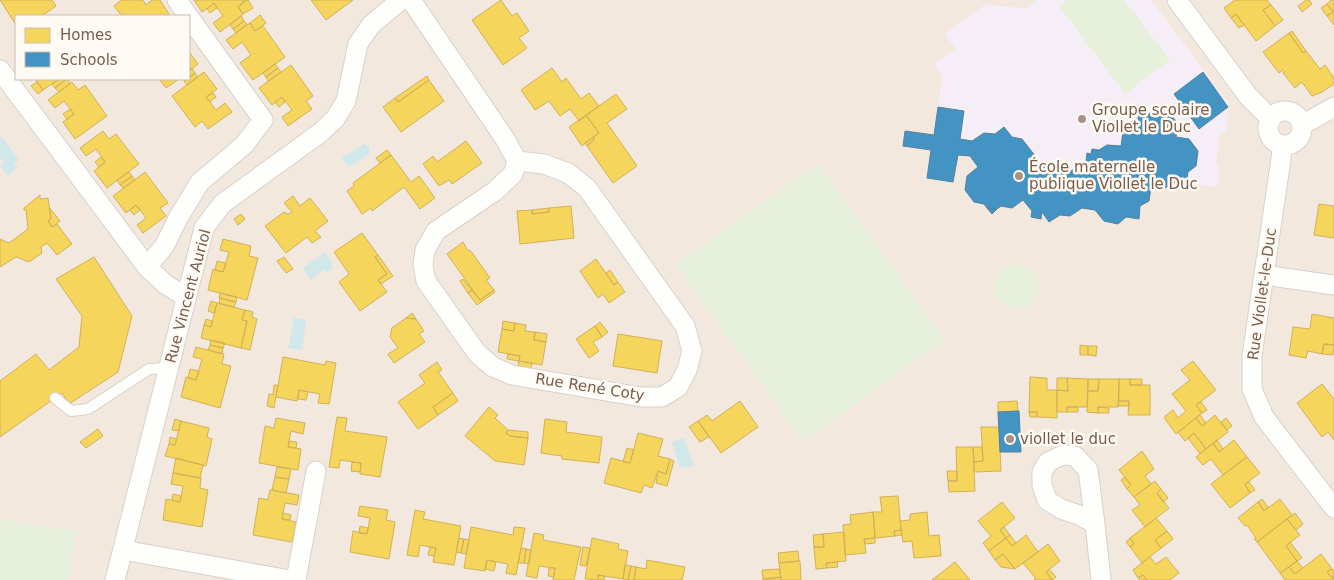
<svg xmlns="http://www.w3.org/2000/svg" width="1334" height="580" font-family="'DejaVu Sans',sans-serif">
	<style>
		.residential { fill: #f2e8de; fill-rule: evenodd }
		.education { fill: #f6eef6 }
		.green { fill: #e7f0db }
		.water { fill: #d0e8ea }
		.homes { fill: #f6d55c; stroke: #d1b158 }
		.schools { fill: #4393c3; stroke: #5482a0 }
		.lines { fill: none; stroke-linecap: round; stroke-linejoin: round }
		.lane-casing { stroke: #d7d1cb; stroke-width: 12 }
		.street-casing { stroke: #d7d1cb; stroke-width: 21 }
		.lane { stroke: #fefefd; stroke-width: 10 }
		.street { stroke: #fefefd; stroke-width: 19 }
		.poi-dot { fill: #a69286; stroke: #fffaf3; stroke-width: 2 }
		.labels { text-anchor: middle; dominant-baseline: central; stroke-width: 5; stroke-linejoin: round; paint-order: stroke }
		.poi-label { font-size: 15px; fill: #7a5c4d; stroke: #fffaf3; text-anchor: start }
		.street-label { font-size: 15px; fill: #7a5c4d; stroke: #fffaf3 }
	</style>
	<rect width="100%" height="100%" fill="#f9f5f0"/>
	<path class="residential" d="M 0,0 L 1334,0 L 1334,580 L 0,580 ZM 16,16 L 189,16 L 189,79 L 16,79 Z"/>
	<path class="education" d="M 1038,0 L 1151,0 L 1229,104 L 1226,130 L 1220,135 L 1216,163 L 1220,168 L 1217,187 L 1174,182 L 1165,188 L 1151,187 L 1149,201 L 1140,207 L 1139,219 L 1126,217 L 1118,224 L 1104,221 L 1095,210 L 1082,208 L 1070,216 L 1060,215 L 1049,222 L 1042,213 L 1041,219 L 1031,217 L 1032,211 L 1023,200 L 1012,208 L 1001,206 L 992,214 L 984,204 L 974,202 L 965,190 L 967,176 L 978,167 L 970,156 L 957,155 L 953,182 L 927,178 L 931,150 L 903,146 L 905,131 L 934,135 L 942,76 L 934,63 L 956,49 L 945,34 L 986,4 L 1026,9 Z"/>
	<path class="green" d="M 1067,0 L 1124,0 L 1170,60 L 1125,94 L 1059,6 Z
		M 818,163 L 945,340 L 803,442 L 675,265 Z
		M995 287a22 22 0 1 1 44 0a22 22 0 1 1-44 0Z
		M 0,519 L 77,531 L 69,580 L 0,580 Z"/>
	<path class="water" d="M 2,137 L 19,160 L 14,164 L 17,168 L 8,176 L 0,166 L 4,163 L 0,158 L 0,139 Z
		M 364,144 L 369,146 L 370,153 L 349,167 L 342,158 Z
		M 325,252 L 333,264 L 331,265 L 333,268 L 328,272 L 325,269 L 310,280 L 303,268 Z
		M 294,318 L 306,320 L 302,350 L 288,348 Z
		M 684,438 L 694,466 L 686,468 L 679,466 L 672,442 Z"/>
	<path class="homes" d="M 0,0 L 52,0 L 56,6 L 42,16 L 16,16 L 16,25 Z
		M 121,0 L 143,0 L 146,5 L 152,0 L 160,0 L 169,14 L 166,16 L 122,16 L 114,6 Z
		M 194,0 L 243,0 L 245,2 L 238,7 L 243,14 L 220,32 L 213,23 L 223,16 L 214,3 L 202,12 Z
		M 248,0 L 253,8 L 243,14 L 238,7 L 244,1 Z
		M 311,0 L 353,0 L 326,20 Z
		M 501,0 L 512,16 L 517,13 L 529,31 L 519,38 L 527,48 L 503,65 L 472,20 Z
		M 1235,0 L 1267,0 L 1271,5 L 1263,10 L 1275,26 L 1256,41 L 1236,14 L 1231,18 L 1224,8 Z
		M 1306,0 L 1309,0 L 1312,4 L 1302,12 L 1298,6 Z
		M 1332,0 L 1334,0 L 1334,25 L 1327,16 L 1333,12 L 1327,4 Z
		M 214,3 L 217,8 L 210,13 L 207,9 Z
		M 1327,4 L 1333,12 L 1327,16 L 1321,8 Z
		M 1271,5 L 1283,20 L 1275,26 L 1263,10 Z
		M 1236,14 L 1244,25 L 1239,28 L 1231,18 Z
		M 260,15 L 266,23 L 255,31 L 250,23 Z
		M 241,16 L 244,21 L 233,29 L 230,25 Z
		M 244,21 L 247,24 L 236,33 L 233,29 Z
		M 250,23 L 255,31 L 263,26 L 285,57 L 253,80 L 240,63 L 251,55 L 242,42 L 233,49 L 226,40 Z
		M 1292,31 L 1306,51 L 1303,53 L 1289,33 Z
		M 1289,33 L 1303,53 L 1306,51 L 1320,69 L 1325,65 L 1334,78 L 1334,84 L 1322,92 L 1312,96 L 1302,82 L 1295,88 L 1283,73 L 1285,72 L 1283,70 L 1279,73 L 1263,52 Z
		M 189,52 L 198,64 L 189,71 Z
		M 275,64 L 278,68 L 266,77 L 263,73 Z
		M 291,65 L 313,96 L 306,101 L 312,109 L 288,126 L 282,117 L 292,110 L 282,97 L 272,105 L 259,88 Z
		M 192,68 L 195,73 L 189,78 L 189,71 Z
		M 278,68 L 281,72 L 268,81 L 266,77 Z
		M 552,68 L 562,82 L 566,78 L 581,99 L 589,93 L 599,106 L 579,121 L 570,109 L 560,116 L 549,101 L 535,110 L 521,90 Z
		M 204,72 L 217,89 L 206,97 L 216,110 L 225,103 L 232,112 L 208,129 L 202,121 L 195,127 L 172,96 Z
		M 195,73 L 198,77 L 187,85 L 184,81 Z
		M 427,76 L 429,80 L 398,102 L 395,98 Z
		M 35,79 L 59,79 L 43,90 Z
		M 59,79 L 67,79 L 55,88 L 52,84 Z
		M 67,79 L 70,84 L 59,92 L 55,88 Z
		M 159,79 L 179,79 L 166,88 Z
		M 429,80 L 444,101 L 401,132 L 383,107 L 395,98 L 398,102 Z
		M 37,82 L 43,90 L 38,94 L 31,86 Z
		M 72,82 L 78,90 L 85,85 L 107,116 L 75,139 L 63,122 L 74,114 L 64,101 L 55,108 L 48,100 Z
		M 213,93 L 216,97 L 210,102 L 206,97 Z
		M 616,94 L 627,109 L 607,123 L 637,166 L 613,183 L 587,146 L 594,140 L 593,137 L 599,133 L 586,115 Z
		M 282,97 L 285,102 L 279,107 L 275,102 Z
		M 70,109 L 74,114 L 67,119 L 63,114 Z
		M 586,115 L 599,133 L 582,146 L 569,127 Z
		M 103,131 L 109,139 L 116,134 L 139,164 L 107,188 L 94,171 L 105,162 L 96,149 L 86,156 L 80,148 Z
		M 593,137 L 594,140 L 587,146 L 585,143 Z
		M 466,141 L 482,163 L 452,184 L 449,180 L 439,186 L 423,164 L 433,156 L 437,162 Z
		M 387,150 L 391,155 L 380,163 L 376,158 Z
		M 391,155 L 411,182 L 419,176 L 435,198 L 420,209 L 404,187 L 372,211 L 371,208 L 362,214 L 347,191 L 354,186 L 353,183 Z
		M 101,157 L 105,162 L 99,167 L 95,162 Z
		M 129,172 L 132,176 L 120,185 L 117,180 Z
		M 145,172 L 168,203 L 160,208 L 166,216 L 143,233 L 137,225 L 146,218 L 140,210 L 136,205 L 126,213 L 113,196 Z
		M 132,176 L 135,180 L 123,188 L 120,185 Z
		M 40,195 L 40,199 L 48,198 L 51,219 L 48,221 L 52,227 L 57,224 L 72,244 L 57,255 L 47,243 L 41,247 L 42,253 L 29,262 L 16,257 L 0,267 L 0,239 L 9,243 L 28,229 L 26,210 L 24,210 L 24,208 Z
		M 293,196 L 300,206 L 310,198 L 328,221 L 315,231 L 321,237 L 312,243 L 307,237 L 286,253 L 265,226 L 284,212 L 288,214 L 292,212 L 284,203 Z
		M 1319,204 L 1334,206 L 1334,238 L 1314,235 Z
		M 136,205 L 140,210 L 134,215 L 130,210 Z
		M 571,206 L 574,238 L 520,244 L 517,211 L 532,210 L 532,214 L 549,212 L 549,208 Z
		M 49,207 L 60,221 L 52,227 L 48,221 L 51,219 Z
		M 549,208 L 549,212 L 532,214 L 532,210 Z
		M 241,214 L 245,219 L 238,225 L 234,219 Z
		M 362,233 L 378,255 L 375,257 L 387,274 L 378,280 L 387,292 L 360,311 L 339,282 L 349,274 L 334,252 Z
		M 223,239 L 251,246 L 249,256 L 258,258 L 247,300 L 208,290 L 213,269 L 223,272 L 229,252 L 220,250 Z
		M 463,242 L 468,251 L 470,250 L 490,278 L 486,280 L 494,290 L 480,300 L 447,254 Z
		M 378,255 L 393,276 L 381,284 L 378,280 L 387,274 L 375,257 Z
		M 94,257 L 132,316 L 118,372 L 69,404 L 62,393 L 0,437 L 0,381 L 36,354 L 49,370 L 79,347 L 82,316 L 56,279 Z
		M 284,257 L 293,269 L 286,273 L 277,261 Z
		M 596,259 L 614,285 L 618,282 L 625,292 L 609,303 L 603,294 L 598,298 L 580,271 Z
		M 217,261 L 226,263 L 223,272 L 215,270 Z
		M 610,270 L 618,282 L 614,285 L 606,273 Z
		M 463,279 L 472,290 L 468,293 L 460,281 Z
		M 472,290 L 480,300 L 494,290 L 495,292 L 477,305 L 468,293 Z
		M 220,293 L 237,297 L 236,302 L 219,298 Z
		M 220,298 L 236,302 L 234,307 L 219,303 Z
		M 211,301 L 217,303 L 214,313 L 208,311 Z
		M 217,303 L 245,310 L 242,320 L 247,321 L 241,348 L 201,338 L 204,325 L 211,327 Z
		M 245,310 L 253,312 L 252,317 L 257,319 L 250,350 L 241,348 L 247,321 L 242,320 Z
		M 412,313 L 416,319 L 406,318 Z
		M 1312,314 L 1334,318 L 1334,345 L 1324,344 L 1322,354 L 1308,351 L 1306,358 L 1289,355 L 1293,327 L 1310,329 Z
		M 406,318 L 416,319 L 424,331 L 419,334 L 425,342 L 394,363 L 388,354 L 398,348 L 390,337 L 392,328 Z
		M 206,319 L 212,321 L 211,327 L 204,325 Z
		M 503,321 L 515,323 L 514,331 L 502,329 Z
		M 600,322 L 608,332 L 602,337 L 595,326 Z
		M 515,323 L 526,325 L 525,331 L 535,332 L 534,340 L 546,342 L 542,365 L 519,361 L 520,356 L 498,352 L 502,329 L 514,331 Z
		M 595,326 L 602,337 L 593,342 L 599,351 L 589,358 L 576,339 Z
		M 535,332 L 547,334 L 546,342 L 534,340 Z
		M 618,334 L 662,341 L 657,373 L 613,366 Z
		M 211,340 L 225,343 L 223,348 L 210,345 Z
		M 1324,344 L 1334,345 L 1333,355 L 1322,354 Z
		M 210,345 L 223,348 L 222,354 L 208,350 Z
		M 1080,345 L 1088,346 L 1088,355 L 1080,355 Z
		M 1088,346 L 1097,346 L 1096,356 L 1088,355 Z
		M 196,347 L 224,354 L 222,364 L 231,366 L 220,408 L 181,397 L 186,377 L 196,380 L 202,359 L 193,357 Z
		M 508,354 L 520,356 L 519,361 L 507,359 Z
		M 283,357 L 325,365 L 326,361 L 336,363 L 329,404 L 318,403 L 320,394 L 299,390 L 297,401 L 276,397 Z
		M 519,361 L 532,363 L 531,369 L 518,366 Z
		M 1193,361 L 1216,390 L 1196,405 L 1202,413 L 1176,434 L 1165,419 L 1165,416 L 1173,410 L 1178,418 L 1186,411 L 1172,394 L 1190,380 L 1181,370 Z
		M 437,362 L 442,370 L 438,372 L 453,393 L 433,407 L 438,415 L 418,429 L 398,402 L 425,383 L 419,375 Z
		M 190,369 L 199,371 L 196,380 L 188,378 Z
		M 1030,377 L 1047,378 L 1047,390 L 1057,390 L 1057,418 L 1037,417 L 1037,412 L 1029,412 Z
		M 1057,378 L 1067,378 L 1068,391 L 1057,390 Z
		M 1067,378 L 1088,379 L 1087,407 L 1067,407 L 1067,412 L 1057,412 L 1057,390 L 1068,391 Z
		M 1088,379 L 1099,379 L 1098,391 L 1088,391 Z
		M 1099,379 L 1119,379 L 1118,407 L 1098,407 L 1098,413 L 1087,412 L 1088,391 L 1098,391 Z
		M 1119,379 L 1130,379 L 1130,385 L 1150,385 L 1150,415 L 1128,415 L 1129,401 L 1119,401 Z
		M 1130,379 L 1142,379 L 1142,385 L 1130,385 Z
		M 1322,384 L 1334,399 L 1334,440 L 1328,432 L 1322,437 L 1297,403 Z
		M 274,385 L 278,385 L 274,408 L 267,406 L 269,394 L 273,395 Z
		M 299,390 L 308,392 L 306,400 L 298,399 Z
		M 453,393 L 458,401 L 438,415 L 433,407 Z
		M 740,401 L 758,427 L 721,453 L 698,421 L 707,415 L 712,421 Z
		M 1017,401 L 1018,411 L 998,412 L 998,402 Z
		M 1119,401 L 1129,401 L 1129,406 L 1118,406 Z
		M 1201,402 L 1207,410 L 1202,413 L 1196,405 Z
		M 489,407 L 498,415 L 495,418 L 508,430 L 506,433 L 510,436 L 528,438 L 524,465 L 495,461 L 465,436 Z
		M 1067,407 L 1078,407 L 1078,412 L 1067,412 Z
		M 1098,407 L 1109,408 L 1109,413 L 1098,413 Z
		M 1029,412 L 1037,412 L 1037,417 L 1030,417 Z
		M 1200,415 L 1206,423 L 1202,426 L 1196,418 Z
		M 1215,415 L 1228,432 L 1206,449 L 1194,433 L 1185,441 L 1178,432 L 1196,418 L 1202,426 Z
		M 337,417 L 347,418 L 345,431 L 387,437 L 380,477 L 360,474 L 361,463 L 340,460 L 339,468 L 329,467 Z
		M 276,418 L 305,423 L 303,434 L 291,431 L 288,447 L 301,449 L 298,470 L 259,463 L 265,426 L 274,428 Z
		M 1226,418 L 1232,426 L 1227,430 L 1221,422 Z
		M 175,419 L 181,421 L 179,431 L 172,430 Z
		M 545,419 L 567,422 L 566,432 L 602,437 L 599,463 L 562,459 L 562,456 L 541,453 Z
		M 181,421 L 209,428 L 207,437 L 212,439 L 206,466 L 165,456 L 169,444 L 175,445 Z
		M 698,421 L 709,437 L 700,442 L 689,427 Z
		M 981,427 L 999,427 L 1001,471 L 974,472 L 974,462 L 983,461 Z
		M 98,429 L 103,436 L 86,448 L 80,442 Z
		M 508,430 L 528,432 L 528,438 L 510,436 L 506,433 Z
		M 638,433 L 663,439 L 658,456 L 670,459 L 666,474 L 658,471 L 652,488 L 644,485 L 641,493 L 604,483 L 611,458 L 630,463 Z
		M 1194,433 L 1206,449 L 1200,454 L 1188,438 Z
		M 170,437 L 177,439 L 175,445 L 169,444 Z
		M 1217,440 L 1223,449 L 1219,452 L 1213,443 Z
		M 1234,440 L 1247,457 L 1223,475 L 1211,459 L 1203,465 L 1196,457 L 1213,443 L 1219,452 Z
		M 289,441 L 297,442 L 296,448 L 288,447 Z
		M 956,447 L 973,447 L 975,491 L 949,492 L 948,481 L 957,481 Z
		M 973,447 L 982,447 L 983,461 L 974,462 Z
		M 627,448 L 634,450 L 630,463 L 623,462 Z
		M 1142,451 L 1154,469 L 1145,476 L 1151,484 L 1134,497 L 1127,489 L 1131,485 L 1119,470 Z
		M 1247,457 L 1260,473 L 1245,484 L 1250,493 L 1230,508 L 1211,484 Z
		M 176,458 L 203,465 L 200,478 L 173,473 Z
		M 670,459 L 674,461 L 667,486 L 656,483 L 658,471 L 666,474 Z
		M 352,462 L 361,463 L 360,472 L 351,471 Z
		M 277,467 L 291,469 L 289,479 L 275,477 Z
		M 947,471 L 957,471 L 957,481 L 948,481 Z
		M 173,473 L 201,478 L 200,488 L 208,490 L 202,527 L 163,520 L 166,499 L 180,502 L 183,486 L 171,484 Z
		M 275,477 L 289,479 L 286,493 L 272,490 Z
		M 1125,477 L 1131,485 L 1127,489 L 1121,480 Z
		M 1155,481 L 1161,489 L 1157,493 L 1169,508 L 1145,527 L 1132,510 L 1140,505 L 1134,497 Z
		M 1249,482 L 1255,490 L 1250,493 L 1245,484 Z
		M 1161,489 L 1168,498 L 1163,502 L 1157,493 Z
		M 270,490 L 299,495 L 297,505 L 285,503 L 283,513 L 282,519 L 296,522 L 292,542 L 253,535 L 259,498 L 268,500 Z
		M 173,494 L 181,496 L 180,502 L 172,500 Z
		M 898,496 L 901,530 L 894,531 L 895,536 L 875,538 L 873,512 L 882,512 L 880,497 Z
		M 1262,499 L 1268,507 L 1264,511 L 1258,502 Z
		M 1280,499 L 1292,515 L 1257,542 L 1254,539 L 1256,538 L 1247,525 L 1245,526 L 1238,518 L 1258,502 L 1264,511 Z
		M 1002,502 L 1015,518 L 1000,530 L 1006,538 L 989,551 L 983,543 L 991,536 L 978,521 Z
		M 360,506 L 388,510 L 386,520 L 395,522 L 389,559 L 350,552 L 353,531 L 367,534 L 370,518 L 358,516 Z
		M 415,510 L 425,512 L 423,519 L 461,526 L 454,565 L 433,562 L 436,548 L 420,545 L 418,557 L 407,555 Z
		M 873,512 L 875,538 L 864,539 L 866,553 L 845,555 L 843,525 L 851,524 L 850,515 Z
		M 927,512 L 929,536 L 939,535 L 941,556 L 914,558 L 912,541 L 903,542 L 900,521 L 910,520 L 910,514 Z
		M 283,513 L 291,515 L 290,520 L 282,519 Z
		M 1295,513 L 1303,524 L 1296,530 L 1287,519 Z
		M 1156,518 L 1167,531 L 1155,540 L 1161,548 L 1142,563 L 1130,547 L 1134,544 L 1130,538 Z
		M 1287,519 L 1300,535 L 1286,546 L 1297,561 L 1280,573 L 1257,542 Z
		M 360,526 L 368,528 L 367,534 L 359,533 Z
		M 471,527 L 513,535 L 514,527 L 525,528 L 516,575 L 506,573 L 508,564 L 487,560 L 485,571 L 464,568 Z
		M 1004,527 L 1010,535 L 1006,538 L 1000,530 Z
		M 901,530 L 902,535 L 895,536 L 894,531 Z
		M 1167,531 L 1173,539 L 1161,548 L 1155,540 Z
		M 844,532 L 846,561 L 826,563 L 827,568 L 816,569 L 814,547 L 824,547 L 823,534 Z
		M 534,533 L 544,535 L 543,540 L 581,547 L 574,580 L 553,580 L 555,568 L 539,566 L 537,578 L 526,576 Z
		M 823,534 L 824,547 L 814,547 L 813,535 Z
		M 1010,535 L 1016,543 L 1012,546 L 1006,538 Z
		M 1026,535 L 1038,552 L 1015,569 L 1003,554 L 995,560 L 989,551 L 1006,538 L 1012,546 Z
		M 459,538 L 464,539 L 461,553 L 456,552 Z
		M 592,538 L 619,544 L 618,549 L 628,551 L 623,579 L 598,575 L 598,580 L 585,579 Z
		M 875,538 L 875,543 L 865,544 L 864,539 Z
		M 1130,538 L 1134,544 L 1130,547 L 1126,542 Z
		M 464,539 L 469,540 L 466,554 L 461,553 Z
		M 1290,542 L 1302,558 L 1297,561 L 1286,546 Z
		M 1048,544 L 1060,561 L 1046,572 L 1052,580 L 1034,580 L 1036,579 L 1023,563 Z
		M 430,547 L 436,548 L 434,556 L 428,555 Z
		M 583,547 L 590,548 L 586,566 L 580,565 Z
		M 521,548 L 526,549 L 524,563 L 518,563 Z
		M 526,549 L 531,550 L 529,564 L 524,563 Z
		M 798,551 L 799,561 L 779,563 L 778,553 Z
		M 1003,554 L 1015,569 L 1001,567 L 995,560 Z
		M 1321,554 L 1332,569 L 1327,572 L 1333,579 L 1334,578 L 1334,580 L 1285,580 L 1280,573 L 1289,567 L 1295,574 Z
		M 1150,557 L 1156,564 L 1166,557 L 1179,573 L 1170,580 L 1147,580 L 1143,575 L 1138,578 L 1133,570 Z
		M 487,560 L 496,562 L 494,571 L 485,569 Z
		M 647,560 L 685,567 L 682,580 L 634,580 L 636,567 L 646,569 Z
		M 800,561 L 801,580 L 781,580 L 779,563 Z
		M 1297,561 L 1303,568 L 1295,574 L 1289,567 Z
		M 837,562 L 838,567 L 827,568 L 826,563 Z
		M 955,562 L 970,580 L 932,580 Z
		M 625,565 L 631,566 L 628,580 L 623,579 Z
		M 631,566 L 636,567 L 634,580 L 628,580 Z
		M 549,568 L 555,568 L 554,577 L 548,576 Z
		M 779,569 L 781,577 L 763,579 L 762,570 Z
		M 1049,569 L 1056,577 L 1052,580 L 1046,572 Z
		M 1332,569 L 1334,571 L 1333,579 L 1327,572 Z
		M 598,575 L 605,576 L 604,580 L 598,580 Z
		M 1143,575 L 1147,580 L 1140,580 L 1138,578 Z
		M 781,577 L 781,580 L 763,580 L 763,579 Z"/>
	<path class="schools" d="M 1203,72 L 1228,107 L 1199,129 L 1174,94 Z
		M 938,107 L 964,111 L 960,139 L 972,141 L 984,133 L 995,134 L 1004,127 L 1012,137 L 1022,139 L 1043,166 L 1071,171 L 1086,161 L 1087,153 L 1091,154 L 1092,149 L 1099,150 L 1107,145 L 1121,146 L 1123,132 L 1132,126 L 1133,119 L 1138,119 L 1139,114 L 1146,116 L 1154,110 L 1169,112 L 1178,124 L 1176,137 L 1189,139 L 1198,151 L 1196,166 L 1188,172 L 1186,184 L 1174,182 L 1165,188 L 1151,187 L 1149,201 L 1140,206 L 1139,219 L 1126,217 L 1118,224 L 1104,221 L 1095,210 L 1082,208 L 1070,216 L 1060,215 L 1049,222 L 1042,212 L 1041,219 L 1031,217 L 1032,211 L 1023,200 L 1012,208 L 1001,206 L 997,209 L 987,208 L 984,204 L 974,202 L 965,190 L 967,176 L 978,167 L 970,156 L 958,155 L 953,182 L 927,178 L 931,150 L 903,146 L 905,131 L 934,135 Z
		M 987,208 L 997,209 L 992,214 Z
		M 1019,411 L 1021,452 L 1000,452 L 998,412 Z"/>
	<g class="lines">
		<g class="lane-casing">
			<path id="lane" d="M 55,398 L 71,411 L 88,409 L 149,369 L 168,368"/>
		</g>
		<g class="street-casing">
			<path id="street" d="M 177,0 L 188,16
				M 411,0 L 505,139 L 517,161 L 513,174 L 495,191 L 436,231 L 425,250 L 423,265 L 426,281 L 477,353 L 493,367 L 512,375 L 641,397 L 662,397 L 678,387 L 687,370 L 692,351 L 685,326 L 587,188 L 568,173 L 544,164 L 517,161
				M 1177,0 L 1248,96 L 1271,119
				M 0,70 L 147,267 L 165,284 L 186,297
				M1268 128a17 17 0 1 1 34 0a17 17 0 1 1-34 0Z
				M 1302,125 L 1334,107
				M 1283,145 L 1252,356 L 1252,389 L 1264,417 L 1334,508
				M 147,267 L 165,245 L 178,218 L 200,182 L 244,145 L 263,120 L 189,17
				M 1264,275 L 1334,285
				M 1095,524 L 1079,515 L 1061,509 L 1047,500 L 1042,485 L 1042,472 L 1048,462 L 1063,455 L 1075,456 L 1088,470 L 1095,524 L 1101,580
				M 123,550 L 290,580
				M 115,580 L 204,228 L 222,204 L 320,133 L 335,119 L 346,101 L 358,44 L 371,25 L 401,0
				M 296,580 L 316,471"/>
		</g>
		<use href="#lane" class="lane"/>
		<use href="#street" class="street"/>
	</g>
	<g class="poi-dot">
		<circle cx="1082" cy="119" r="5"/>
		<circle cx="1019" cy="176" r="5"/>
		<circle cx="1010" cy="439" r="5"/>
	</g>
	<g class="labels">
		<g class="poi-label">
			<text x="1092" y="110">Groupe scolaire<tspan x="1092" dy="17">Viollet le Duc</tspan></text>
			<text x="1029" y="167">École maternelle<tspan x="1029" dy="17">publique Viollet le Duc</tspan></text>
			<text x="1020" y="439">viollet le duc</text>
		</g>
		<g class="street-label">
			<text transform="translate(1262 294) rotate(-82)">Rue Viollet-le-Duc</text>
			<text transform="translate(188 296) rotate(-75)">Rue Vincent Auriol</text>
			<text transform="translate(590 387) rotate(9)">Rue René Coty</text>
		</g>
	</g>
	<rect x="15" y="15" width="175" height="65" fill="#fffaf3" stroke="#cabbb1"/>
	<rect x="25" y="28" width="25" height="15" fill="#f6d55c" stroke="#cabbb1"/>
	<text x="60" y="40" font-size="15" fill="#7a5c4d">Homes</text>
	<rect x="25" y="52" width="25" height="15" fill="#4393c3" stroke="#cabbb1"/>
	<text x="60" y="65" font-size="15" fill="#7a5c4d">Schools</text>
</svg>
